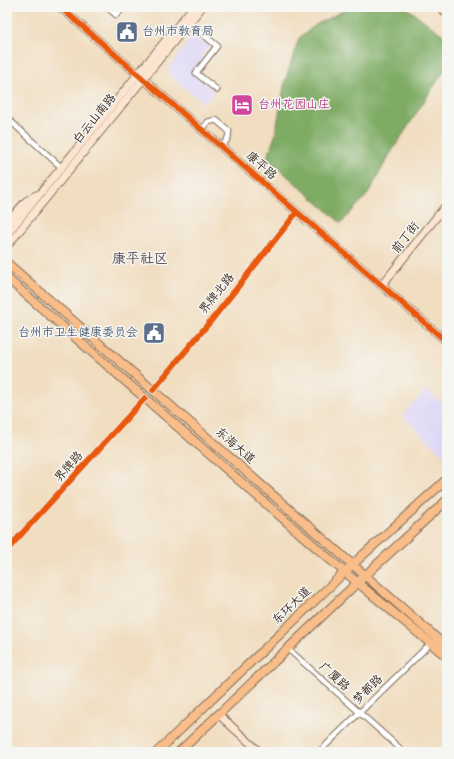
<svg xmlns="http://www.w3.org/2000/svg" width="454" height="759" font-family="Mynerve,'LXGW WenKai TC',sans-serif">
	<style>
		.built { fill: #ddd5f6 }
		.forest { fill: #7fac65; stroke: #5d6b42 }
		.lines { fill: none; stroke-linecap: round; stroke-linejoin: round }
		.street-casing { stroke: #7b6956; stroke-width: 7 }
		.secondary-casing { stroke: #7b6956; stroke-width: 9 }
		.primary-casing { stroke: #7b6956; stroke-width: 10 }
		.street { stroke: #fff; stroke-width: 5 }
		.secondary { stroke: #fce5d0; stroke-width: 7 }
		.primary { stroke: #f8bd89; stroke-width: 8 }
		.cycleway-casing { stroke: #f6f6f2; stroke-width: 8 }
		.cycleway { stroke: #e8590c; stroke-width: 6 }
		.labels { text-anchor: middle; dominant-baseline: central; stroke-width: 3; stroke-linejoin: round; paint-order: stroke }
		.service-label { font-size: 12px; fill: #4e5e75; stroke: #f6f6f2; text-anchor: start }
		.hotel-label { font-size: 12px; fill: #b23c85; stroke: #f6f6f2; text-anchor: start }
		.street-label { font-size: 12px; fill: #3b2a1e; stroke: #f6f6f2 }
		.quarter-label { font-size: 14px; font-weight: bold; fill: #685a63; stroke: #f6f6f2 }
	</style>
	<rect width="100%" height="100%" fill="#f6f6f2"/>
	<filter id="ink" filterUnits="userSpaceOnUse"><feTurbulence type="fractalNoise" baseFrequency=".025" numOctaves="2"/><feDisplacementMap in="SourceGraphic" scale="8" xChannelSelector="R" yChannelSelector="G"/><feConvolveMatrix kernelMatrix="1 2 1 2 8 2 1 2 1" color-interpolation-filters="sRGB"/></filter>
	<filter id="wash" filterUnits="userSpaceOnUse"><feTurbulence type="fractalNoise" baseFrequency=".012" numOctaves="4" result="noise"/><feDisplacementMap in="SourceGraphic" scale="16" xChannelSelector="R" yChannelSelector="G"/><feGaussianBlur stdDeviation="0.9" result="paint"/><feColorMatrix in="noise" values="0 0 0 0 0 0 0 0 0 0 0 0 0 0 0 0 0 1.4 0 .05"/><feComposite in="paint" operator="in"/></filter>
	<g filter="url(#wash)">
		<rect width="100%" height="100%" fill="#f1ddbf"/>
		<path class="built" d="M 195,33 L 210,45 L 202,56 L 204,58 L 192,73 L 214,91 L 204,103 L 170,76 L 169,67 Z
			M 426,390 L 447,407 L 447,459 L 402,415 Z"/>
		<path class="forest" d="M 351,7 L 406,7 L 447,38 L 447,66 L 390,154 L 368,194 L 341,223 L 267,158 L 275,136 L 285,81 L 299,38 L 317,24 Z"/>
	</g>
	<g filter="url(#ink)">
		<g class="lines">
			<g class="street-casing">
				<path id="street" d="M 107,7 L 116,15 L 124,7
					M 189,22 L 217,46 L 196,73 L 217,90
					M 7,118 L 61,167
					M 202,130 L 208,122 L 216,120 L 229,131 L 228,138 L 222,147
					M 153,390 L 214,317 L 297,212
					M 7,550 L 145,398
					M 287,648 L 404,752
					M 319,752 L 431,643"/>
			</g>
			<g class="secondary-casing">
				<path id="secondary" d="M 60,7 L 447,342
					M 7,223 L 26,201 L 36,195
					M 7,234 L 193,7
					M 7,246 L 202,7
					M 382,285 L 447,204
					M 218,714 L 260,752"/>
			</g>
			<g class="primary-casing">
				<path id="primary" d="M 440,7 L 447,13
					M 7,263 L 447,647
					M 7,278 L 334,563 L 447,657
					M 157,752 L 352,565 L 447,479
					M 179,752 L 358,582 L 447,500"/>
			</g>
			<use href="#street" class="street"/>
			<use href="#secondary" class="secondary"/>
			<use href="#primary" class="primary"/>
			<g class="cycleway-casing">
				<path id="cycleway" d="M 60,7 L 447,342
					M 153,390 L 214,317 L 297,212
					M 7,550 L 145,398"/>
			</g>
			<use href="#cycleway" class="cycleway"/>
		</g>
	</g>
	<defs>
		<g id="civic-square" transform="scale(1.15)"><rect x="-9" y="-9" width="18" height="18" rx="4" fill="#5c6f8a" stroke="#f6f6f2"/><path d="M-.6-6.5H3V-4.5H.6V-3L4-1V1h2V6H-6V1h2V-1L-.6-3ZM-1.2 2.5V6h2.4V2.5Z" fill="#fff"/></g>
		<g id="hotel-square" transform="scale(1.15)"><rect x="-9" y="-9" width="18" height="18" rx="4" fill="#d1479c" stroke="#f6f6f2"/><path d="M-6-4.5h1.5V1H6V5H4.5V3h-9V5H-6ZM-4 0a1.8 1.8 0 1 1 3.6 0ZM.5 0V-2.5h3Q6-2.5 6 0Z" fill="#fff"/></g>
	</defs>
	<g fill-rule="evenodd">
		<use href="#civic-square" x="127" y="32"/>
		<use href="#hotel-square" x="242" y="105"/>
		<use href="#civic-square" x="154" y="333"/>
	</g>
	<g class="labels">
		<g class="service-label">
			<text x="142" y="32">台州市教育局</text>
			<text x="138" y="333" text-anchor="end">台州市卫生健康委员会</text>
		</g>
		<g class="hotel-label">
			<text x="258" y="105">台州花园山庄</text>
		</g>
		<g class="street-label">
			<text transform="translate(95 119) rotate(-51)">白云山南路</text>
			<text transform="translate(261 166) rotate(41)">康平路</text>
			<text transform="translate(406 238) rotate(-51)">前丁街</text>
			<text transform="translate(217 294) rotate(-51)">界牌北路</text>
			<text transform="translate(235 446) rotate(41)">东海大道</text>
			<text transform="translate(69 467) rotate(-48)">界牌路</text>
			<text transform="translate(292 606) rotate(-44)">东环大道</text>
			<text transform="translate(334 677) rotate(42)">广厦路</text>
			<text transform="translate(368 690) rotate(-44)">梦都路</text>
		</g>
		<g class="quarter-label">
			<text x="140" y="259">康平社区</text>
		</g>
	</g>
	<rect width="454" height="759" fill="none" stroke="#f6f6f2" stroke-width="24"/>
</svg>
